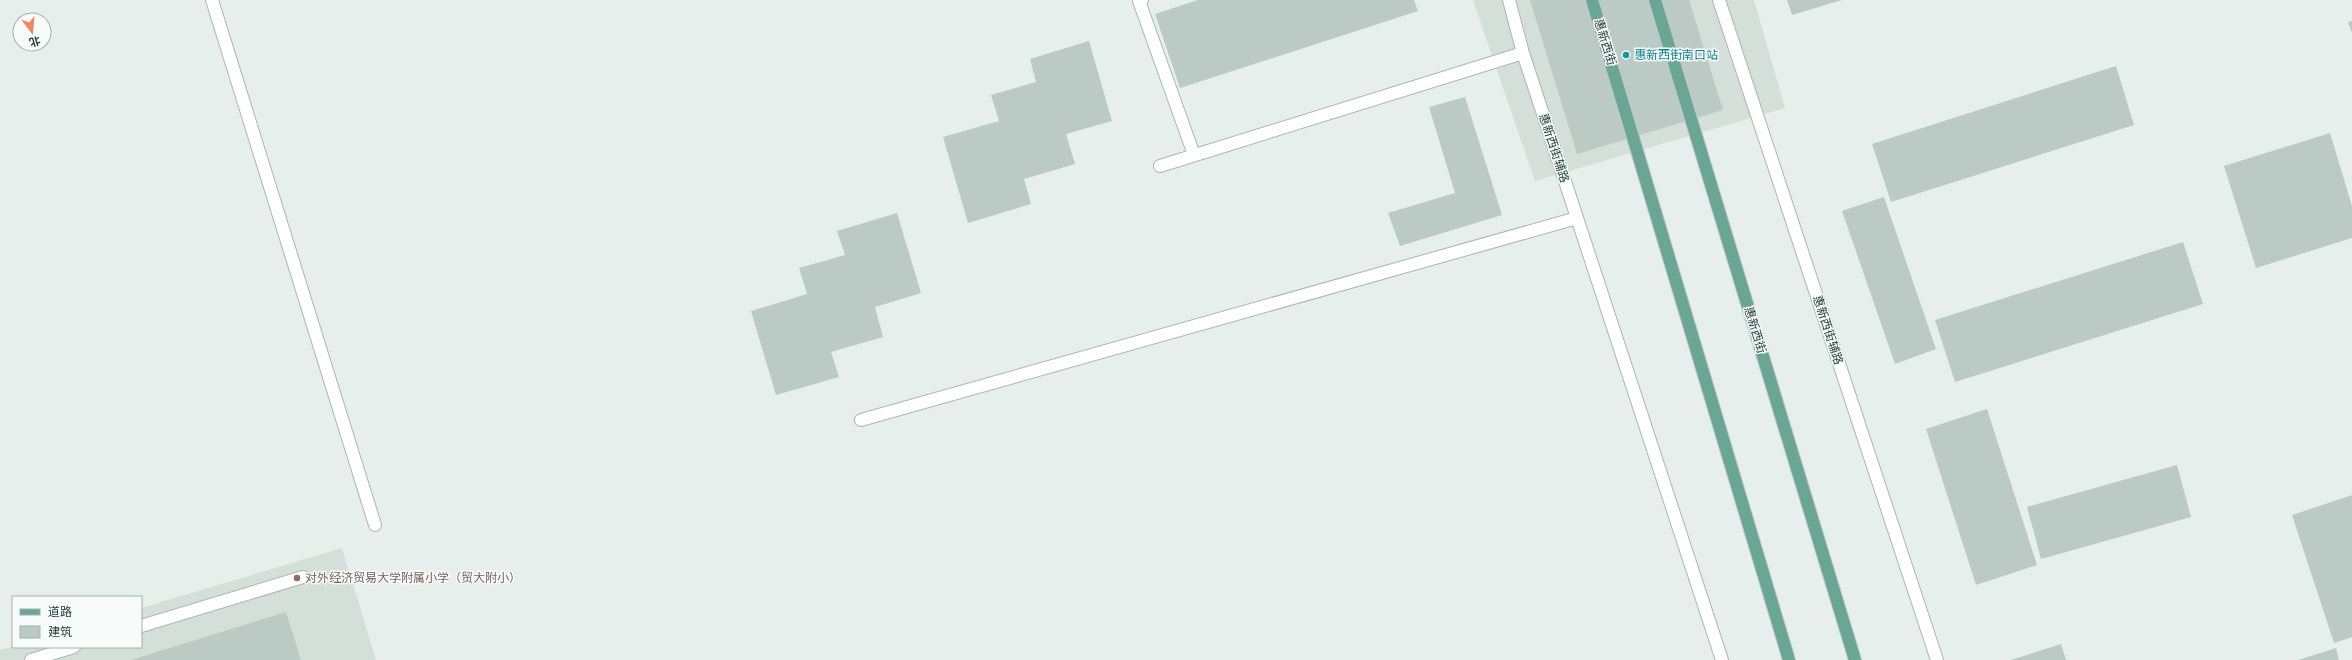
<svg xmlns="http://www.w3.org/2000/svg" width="2352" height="660" font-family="Arial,'Noto Sans SC',sans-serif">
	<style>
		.built { fill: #d4dfda }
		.building { fill: #bbcac4 }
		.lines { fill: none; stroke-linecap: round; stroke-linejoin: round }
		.minor-casing { stroke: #a8b8b2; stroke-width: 14 }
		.major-casing { stroke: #c2cac8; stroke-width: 14 }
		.minor { stroke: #fff; stroke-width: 12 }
		.major { stroke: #6aa596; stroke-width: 12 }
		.culture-dot { fill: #0f9aa8; stroke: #f7fbf9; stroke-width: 1.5 }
		.education-dot { fill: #8d6e63; stroke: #f7fbf9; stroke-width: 1.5 }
		.labels { text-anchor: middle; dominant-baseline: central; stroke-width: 3; stroke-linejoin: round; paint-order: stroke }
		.street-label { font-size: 12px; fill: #24423a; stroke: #f7fbf9 }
		.culture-label { font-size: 12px; fill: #0d838f; stroke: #f7fbf9; text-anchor: start }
		.education-label { font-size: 12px; fill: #785e54; stroke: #f7fbf9; text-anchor: start }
	</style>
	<rect width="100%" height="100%" fill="#e6efeb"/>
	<path class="built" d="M 1473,0 L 1754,0 L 1785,108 L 1535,181 Z
		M 342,548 L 376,660 L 0,660 L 0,650 L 13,647 L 141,647 L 141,608 Z"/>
	<path class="building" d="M 1198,0 L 1414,0 L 1418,11 L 1180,88 L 1155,14 Z
		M 1530,0 L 1689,0 L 1723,110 L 1577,154 Z
		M 1787,0 L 1842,0 L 1792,15 Z
		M 2352,21 L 2352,33 L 2348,22 Z
		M 1089,41 L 1112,121 L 1066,134 L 1075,164 L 1024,179 L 1031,204 L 968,223 L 943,137 L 999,121 L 991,95 L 1036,82 L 1030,59 Z
		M 2116,66 L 2134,125 L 1891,202 L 1872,144 Z
		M 1465,97 L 1502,215 L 1400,246 L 1388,213 L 1455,193 L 1429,107 Z
		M 2330,133 L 2352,206 L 2352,238 L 2256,268 L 2224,166 Z
		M 1884,197 L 1936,349 L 1895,364 L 1842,211 Z
		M 897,213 L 921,293 L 875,307 L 883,337 L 831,352 L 839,377 L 776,395 L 751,311 L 807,294 L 799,268 L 845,255 L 837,231 Z
		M 2183,242 L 2203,304 L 1955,382 L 1935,320 Z
		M 1987,409 L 2037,565 L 1976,585 L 1926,429 Z
		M 2177,465 L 2191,517 L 2041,559 L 2027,507 Z
		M 2352,495 L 2352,637 L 2334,643 L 2292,515 Z
		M 286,612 L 301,660 L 131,660 Z
		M 2061,644 L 2066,660 L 2011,660 Z
		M 2336,648 L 2339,660 L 2298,660 Z"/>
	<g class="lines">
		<g class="minor-casing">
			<path id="minor" d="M 212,0 L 375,525
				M 1142,0 L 1139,1 L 1194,155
				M 1509,0 L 1523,53 L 1722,660
				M 1719,0 L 1937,660
				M 1160,166 L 1523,53
				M 861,420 L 1577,218
				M 141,626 L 303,577
				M 31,660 L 74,647"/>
		</g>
		<g class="major-casing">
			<path id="major" d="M 1592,0 L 1789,660
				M 1655,0 L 1855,660"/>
		</g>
		<use href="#minor" class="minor"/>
		<use href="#major" class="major"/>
	</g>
	<circle class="culture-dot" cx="1626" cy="55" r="4"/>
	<circle class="education-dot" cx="297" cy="578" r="4"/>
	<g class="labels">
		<g class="street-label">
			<text transform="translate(1605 42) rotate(73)">惠新西街</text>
			<text transform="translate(1554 148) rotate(72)">惠新西街辅路</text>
			<text transform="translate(1755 330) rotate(73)">惠新西街</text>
			<text transform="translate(1828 330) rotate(72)">惠新西街辅路</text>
		</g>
		<g class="culture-label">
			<text x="1634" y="55">惠新西街南口站</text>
		</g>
		<g class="education-label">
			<text x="305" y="578">对外经济贸易大学附属小学（贸大附小）</text>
		</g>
	</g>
	<rect x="12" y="596" width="130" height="52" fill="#f7fbf9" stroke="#a3b1ad"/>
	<rect x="20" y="609" width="20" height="6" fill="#6aa596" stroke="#a3b1ad"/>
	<text x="48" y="616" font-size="12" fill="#24423a">道路</text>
	<rect x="20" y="626" width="20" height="12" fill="#bbcac4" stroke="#a3b1ad"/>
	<text x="48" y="636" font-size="12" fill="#24423a">建筑</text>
	<g transform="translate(32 32) rotate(164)"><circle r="19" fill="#f7fbf9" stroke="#a3b1ad"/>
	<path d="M0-3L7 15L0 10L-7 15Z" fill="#f4845f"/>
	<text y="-6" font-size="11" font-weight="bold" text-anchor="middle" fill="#24423a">北</text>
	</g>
</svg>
